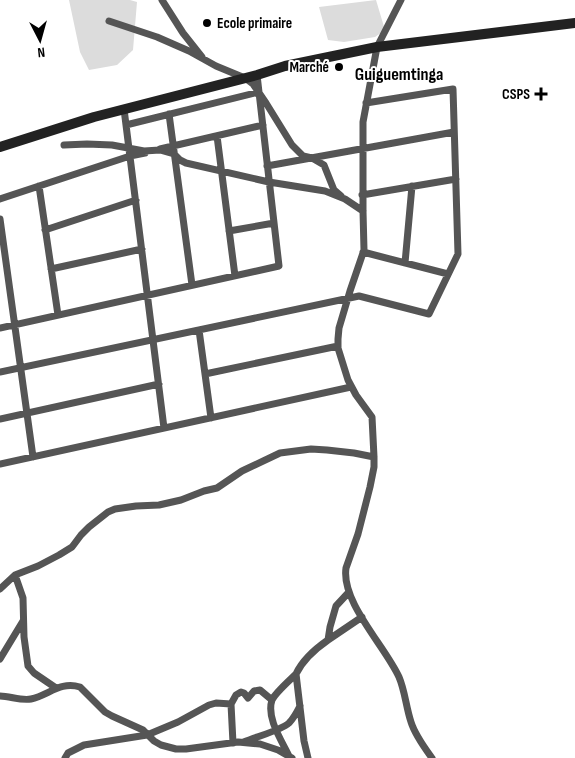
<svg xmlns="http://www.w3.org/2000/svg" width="575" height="758" font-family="'Sofia Sans Condensed',sans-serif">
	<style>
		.green { fill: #dcdcdc }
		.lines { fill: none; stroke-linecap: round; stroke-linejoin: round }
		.street { stroke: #555; stroke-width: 7 }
		.secondary { stroke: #222; stroke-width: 10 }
		.poi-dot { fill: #000; stroke: #fff; stroke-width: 2 }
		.labels { text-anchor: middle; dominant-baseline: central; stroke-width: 4; stroke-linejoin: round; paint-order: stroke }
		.poi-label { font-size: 15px; font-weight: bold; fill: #000; stroke: #fff; text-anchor: end }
		.quarter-label { font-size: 18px; font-weight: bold; fill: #000; stroke: #fff }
	</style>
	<rect width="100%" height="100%" fill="#fff"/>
	<path class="green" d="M 69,0 L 130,0 L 137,2 L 133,50 L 117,65 L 89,70 L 80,52 Z
		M 376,0 L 385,30 L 375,37 L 344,42 L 328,40 L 319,7 Z"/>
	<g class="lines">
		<path class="street" d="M 162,0 L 183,33 L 202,57
			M 401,0 L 377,47 L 363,122 L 363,211 L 364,250 L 350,291 L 339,328 L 338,339 L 338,348 L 348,380 L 356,395 L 372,417 L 374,457 L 374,467 L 370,487 L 358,534 L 346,568 C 341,602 385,646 399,677 C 405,691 406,707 411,722 C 415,735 424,747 432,758
			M 109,21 L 157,37 L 189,51 L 216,66 L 245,78 L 253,84 L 266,103 L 292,145 L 303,156 L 312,158 L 324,165 L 334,190 L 341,196
			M 124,109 L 164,428
			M 169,114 L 192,285
			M 126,125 L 259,92
			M 217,136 L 235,276
			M 64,145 L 87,144 L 112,145 L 144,151 L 160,150 L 174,154 L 180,160 L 186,163 L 269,182 L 325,191 L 345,199 L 363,211
			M 160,149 L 263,125
			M 267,166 L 454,132
			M 39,186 L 58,315
			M 362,195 L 456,179
			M 0,199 L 130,156 L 145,153
			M 0,219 L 33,457
			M 45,230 L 136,200
			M 229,231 L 274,223
			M 363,252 L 448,274
			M 405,263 L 412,186
			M 51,269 L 142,249
			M 0,328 L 279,266 L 257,75
			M 199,330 L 211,418
			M 0,372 L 359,296 L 429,314 L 458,254 L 453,89 L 366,103
			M 205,374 L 338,346
			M 0,419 L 159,384
			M 0,464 L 351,387
			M 15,575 L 23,598 L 24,637 L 28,666 L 34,673 L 56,688
			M 0,589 L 15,575 L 38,566 L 59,555 L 72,547 L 81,535 L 89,527 L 108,512 L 115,509 L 136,506 L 159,505 L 181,500 L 204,491 L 217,488 L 242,471 L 280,453 L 311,449 L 327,450 L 354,453 L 374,457
			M 328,640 L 362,617
			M 0,659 L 23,621
			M 0,696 C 10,696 21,701 31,699 C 49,695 60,681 80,687 L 105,712 L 112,716 L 143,730 L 154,741 L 161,745 L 176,749 L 186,749 L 238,742 L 260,744 L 278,750 L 292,758
			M 244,742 C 257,736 280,731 289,723 C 294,718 297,712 300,706
			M 233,743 L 231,704 L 236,695 L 241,692 L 244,693 L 248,698 L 254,691 L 260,690 L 272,700
			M 289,756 C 282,741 266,718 272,700 C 275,693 290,680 296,674
			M 65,758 L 68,753 L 84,745 L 147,735 L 178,722 L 209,705 L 216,703 L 231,704
			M 308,758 L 304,741 L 296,674 C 303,659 315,649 328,640 L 330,627 L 336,606 L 349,592"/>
		<path class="secondary" d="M 0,147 L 94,117 L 257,75 L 285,66 L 377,47 L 575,23"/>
	</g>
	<g class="poi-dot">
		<circle cx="207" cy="23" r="5"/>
		<circle cx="339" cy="67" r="5"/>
		<path d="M538.5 86.5h5v5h5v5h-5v5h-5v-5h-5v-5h5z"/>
	</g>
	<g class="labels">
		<g class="poi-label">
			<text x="217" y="23" text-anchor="start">Ecole primaire</text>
			<text x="329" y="67">Marché</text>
			<text x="530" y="94">CSPS</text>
		</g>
		<g class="quarter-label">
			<text x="399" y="74">Guiguemtinga</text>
		</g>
	</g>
	<g transform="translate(40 40) rotate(174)" stroke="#ffffff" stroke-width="4" paint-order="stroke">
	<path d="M0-4L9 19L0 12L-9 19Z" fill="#000000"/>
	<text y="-8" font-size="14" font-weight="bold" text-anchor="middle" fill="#000000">N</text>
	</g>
</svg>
